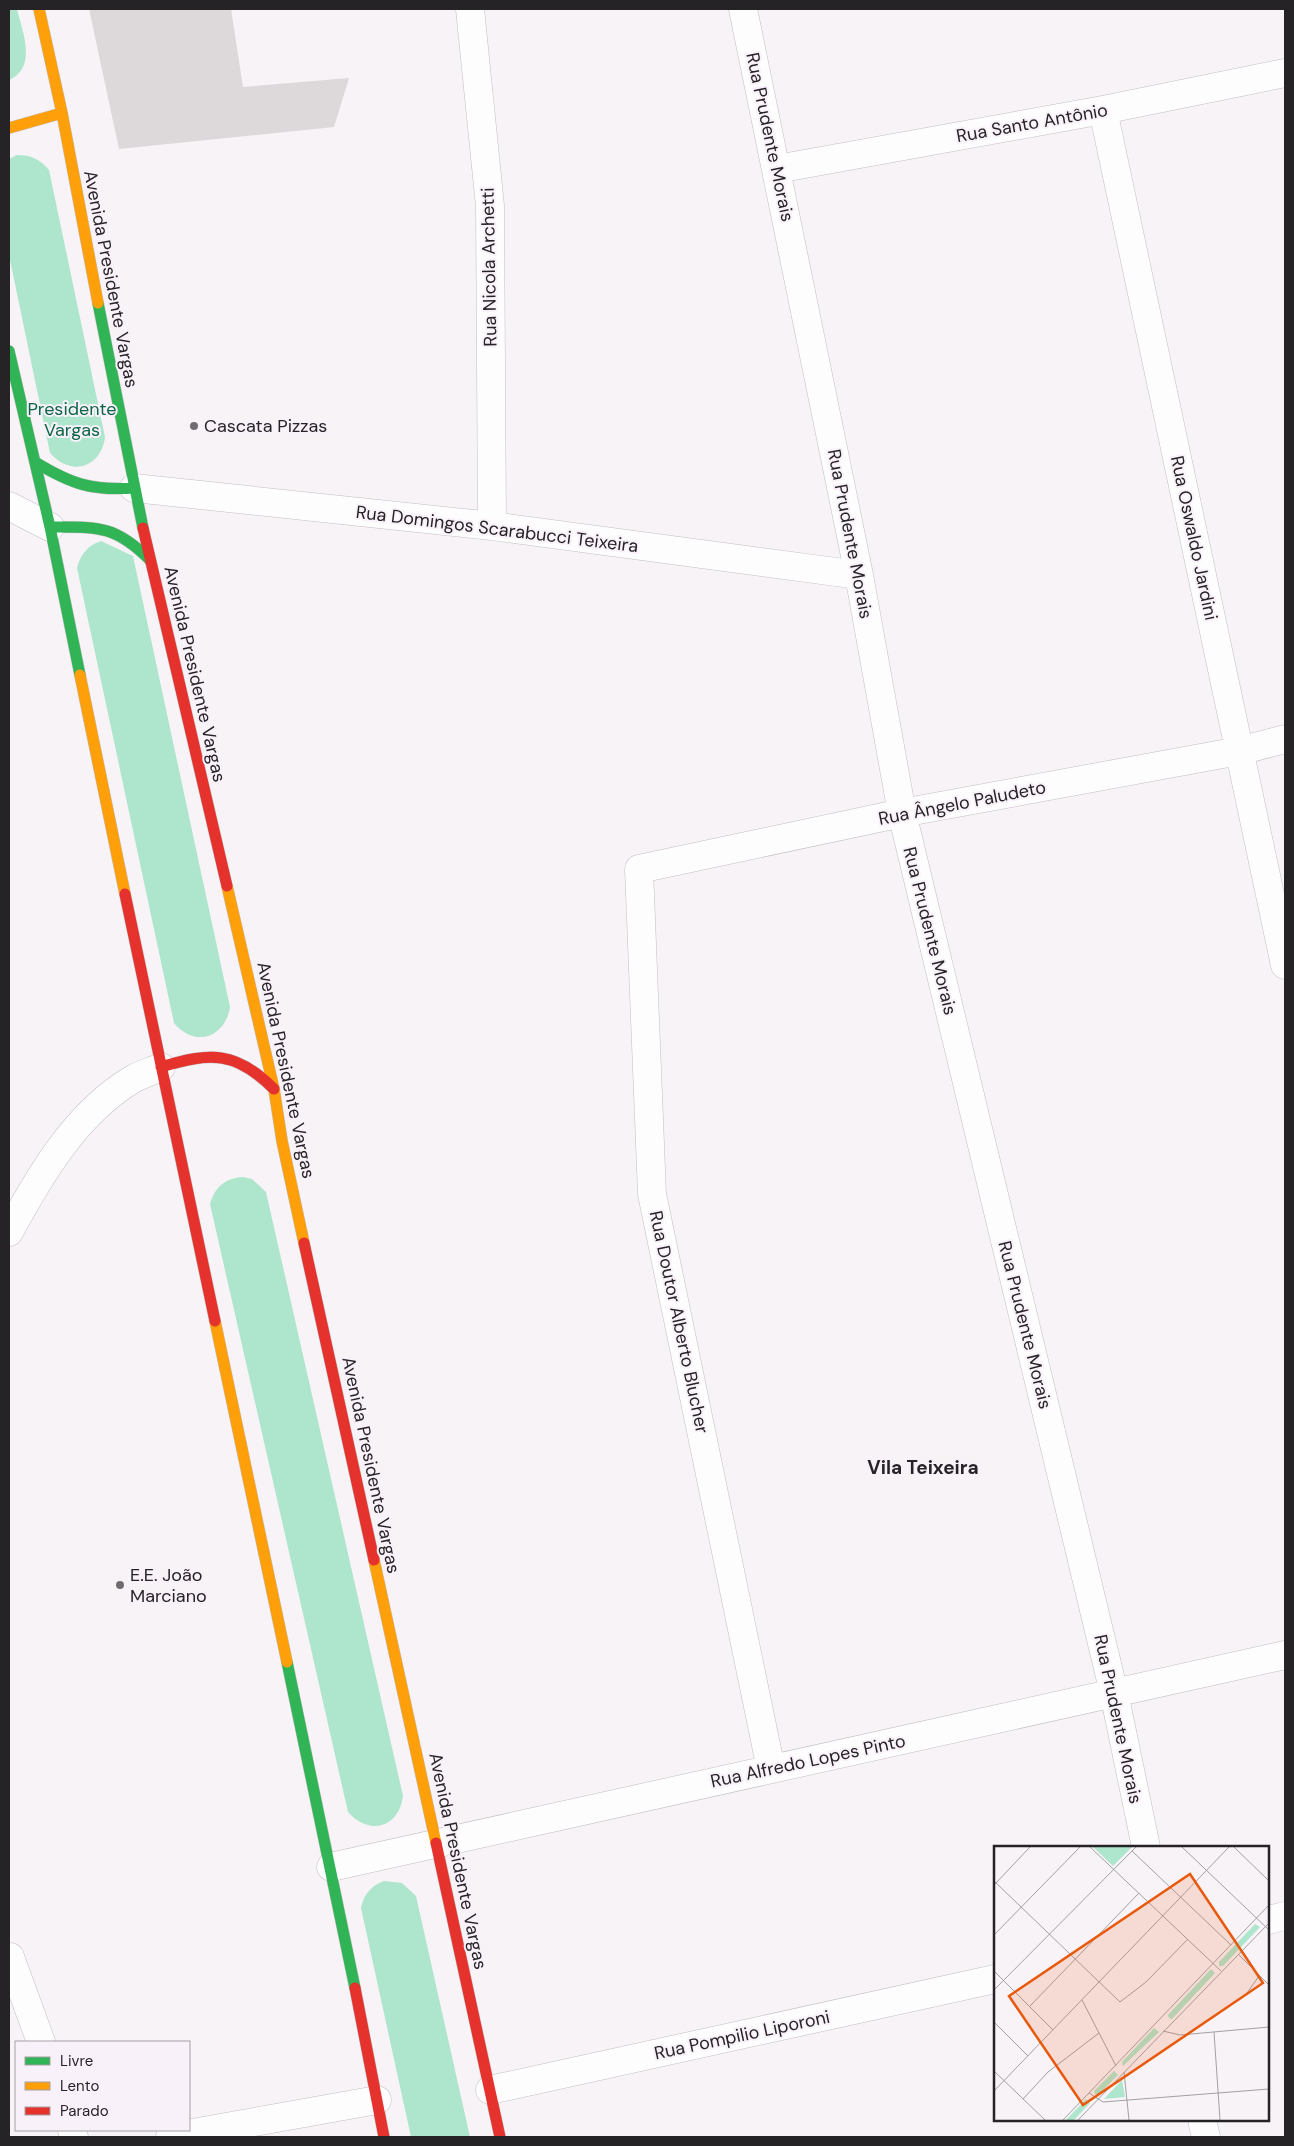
<svg xmlns="http://www.w3.org/2000/svg" width="1294" height="2146" font-family="'DM Sans',sans-serif">
	<style>
		.green { fill: #ade6cd }
		.building { fill: #ddd9da }
		.lines { fill: none; stroke-linecap: round; stroke-linejoin: round }
		.street-casing { stroke: #c2bfc2; stroke-width: 29 }
		.fast-casing { stroke: #c2bfc2; stroke-width: 12 }
		.slow-casing { stroke: #c2bfc2; stroke-width: 12 }
		.jam-casing { stroke: #c2bfc2; stroke-width: 12 }
		.street { stroke: #fefdfe; stroke-width: 28 }
		.fast { stroke: #30b455; stroke-width: 11 }
		.slow { stroke: #ff9f0a; stroke-width: 11 }
		.jam { stroke: #e5322d; stroke-width: 11 }
		.poi-dot { fill: #6f6c6f; stroke: #f9f1f9; stroke-width: 2 }
		.labels { text-anchor: middle; dominant-baseline: central; stroke-width: 4; stroke-linejoin: round; paint-order: stroke }
		.street-label { font-size: 18px; fill: #262326; stroke: #f9f1f9 }
		.park-label { font-size: 18px; fill: #0c6645; stroke: #f9f1f9 }
		.poi-label { font-size: 18px; fill: #262326; stroke: #f9f1f9; text-anchor: start }
		.neighbourhood-label { font-size: 19px; font-weight: bold; fill: #262326; stroke: #f9f1f9 }
		.inset-road { fill: none; stroke: #a3a0a3; stroke-width: 1 }
		.view { fill: #e8590c; fill-opacity: 0.15; stroke: #e8590c; stroke-width: 2.5 }
		.inset-edge { fill: none; stroke: #262326; stroke-width: 2.5 }
	</style>
	<rect width="100%" height="100%" fill="#f7f3f7"/>
	<path class="green" d="M 9,9 L 17,9 C 22,31 38,67 9,80 Z
		M 17,155 C 31,155 40,159 49,170 L 105,437 C 101,468 71,477 50,453 L 9,255 L 9,159 Z
		M 101,541 L 133,556 L 230,1007 C 225,1038 195,1048 174,1023 L 77,568 C 81,554 87,546 101,541 Z
		M 243,1177 L 252,1179 L 266,1192 L 403,1796 C 399,1828 369,1836 348,1812 L 210,1204 C 215,1187 225,1178 243,1177 Z
		M 384,1881 L 402,1883 L 416,1896 L 470,2137 L 411,2137 L 361,1908 C 364,1894 371,1886 384,1881 Z"/>
	<path class="building" d="M 89,9 L 231,9 L 243,87 L 349,78 L 334,127 L 119,149 Z"/>
	<g class="lines">
		<g class="street-casing">
			<path id="street" d="M 470,9 L 490,206 L 492,526
				M 743,9 L 859,575 L 902,813 L 1114,1693 L 1146,1847
				M 1103,110 L 1285,965
				M 777,169 L 1103,110 L 1285,73
				M 134,488 L 492,526 L 859,575
				M 9,506 L 50,527
				M 9,1232 C 40,1175 76,1113 133,1079 C 142,1074 152,1071 161,1067
				M 771,1769 L 652,1194 L 639,869 L 902,813 L 1239,751 L 1285,739
				M 331,1867 L 1285,1655
				M 1268,1920 L 1285,1916
				M 10,1957 L 41,2042
				M 490,2090 L 995,1979
				M 1202,2120 L 1206,2137
				M 72,2130 L 74,2137
				M 170,2137 L 377,2100"/>
		</g>
		<g class="fast-casing">
			<path id="fast" d="M 98,303 L 143,528
				M 9,351 L 50,527 L 80,675
				M 35,462 C 71,484 92,491 134,488
				M 50,527 C 98,527 115,525 150,560
				M 287,1662 L 355,1988"/>
		</g>
		<g class="slow-casing">
			<path id="slow" d="M 39,9 L 62,113 L 98,303
				M 9,128 L 62,113
				M 80,675 L 125,894
				M 227,886 L 274,1089 L 282,1141 L 304,1243
				M 215,1321 L 287,1662
				M 374,1560 L 436,1843"/>
		</g>
		<g class="jam-casing">
			<path id="jam" d="M 143,528 L 227,886
				M 125,894 L 215,1321
				M 161,1067 C 211,1052 236,1051 274,1089
				M 304,1243 L 374,1560
				M 436,1843 L 500,2137
				M 355,1988 L 384,2137"/>
		</g>
		<use href="#street" class="street"/>
		<use href="#fast" class="fast"/>
		<use href="#slow" class="slow"/>
		<use href="#jam" class="jam"/>
	</g>
	<g class="poi-dot">
		<circle cx="194" cy="426" r="5"/>
		<circle cx="120" cy="1585" r="5"/>
	</g>
	<g class="labels">
		<g class="street-label">
			<text transform="translate(1032 123) rotate(-10)">Rua Santo Antônio</text>
			<text transform="translate(770 137) rotate(78)">Rua Prudente Morais</text>
			<text transform="translate(489 267) rotate(-91)">Rua Nicola Archetti</text>
			<text transform="translate(111 279) rotate(79)">Avenida Presidente Vargas</text>
			<text transform="translate(497 529) rotate(7)">Rua Domingos Scarabucci Teixeira</text>
			<text transform="translate(850 534) rotate(79)">Rua Prudente Morais</text>
			<text transform="translate(1194 538) rotate(78)">Rua Oswaldo Jardini</text>
			<text transform="translate(195 674) rotate(77)">Avenida Presidente Vargas</text>
			<text transform="translate(962 803) rotate(-11)">Rua Ângelo Paludeto</text>
			<text transform="translate(930 931) rotate(76)">Rua Prudente Morais</text>
			<text transform="translate(286 1070) rotate(78)">Avenida Presidente Vargas</text>
			<text transform="translate(679 1322) rotate(78)">Rua Doutor Alberto Blucher</text>
			<text transform="translate(1025 1325) rotate(76)">Rua Prudente Morais</text>
			<text transform="translate(371 1465) rotate(78)">Avenida Presidente Vargas</text>
			<text transform="translate(1118 1719) rotate(78)">Rua Prudente Morais</text>
			<text transform="translate(808 1761) rotate(-12)">Rua Alfredo Lopes Pinto</text>
			<text transform="translate(458 1861) rotate(78)">Avenida Presidente Vargas</text>
			<text transform="translate(742 2035) rotate(-12)">Rua Pompilio Liporoni</text>
		</g>
		<g class="park-label">
			<text x="72" y="409">Presidente<tspan x="72" dy="21">Vargas</tspan></text>
		</g>
		<g class="poi-label">
			<text x="204" y="426">Cascata Pizzas</text>
			<text x="130" y="1575">E.E. João<tspan x="130" dy="21">Marciano</tspan></text>
		</g>
		<g class="neighbourhood-label">
			<text x="923" y="1467">Vila Teixeira</text>
		</g>
	</g>
	<g transform="translate(994 1846)">
		<rect width="275" height="275" fill="#f7f3f7"/>
		<path d="M 99,1 L 138,1 L 119,20 ZM 261,78 L 266,81 L 229,120 L 225,120 L 225,116 ZM 217,123 L 221,127 L 178,173 L 175,172 L 174,169 ZM 160,182 L 165,186 L 129,220 L 128,216 ZM 120,225 L 124,229 L 104,249 L 101,248 L 100,245 ZM 128,234 L 131,251 L 110,253 ZM 92,253 L 96,257 L 80,274 L 72,274 Z" fill="#ade6cd"/>
		<path class="inset-road" d="M 96,1 L 227,125M 188,1 L 275,84M 240,1 L 275,35M 138,5 L 237,99M 0,35 L 126,156 L 152,136 L 194,93M 1,38 L 36,1M 0,89 L 86,1M 244,108 L 275,139M 0,125 L 59,184M 0,144 L 142,1M 253,147 L 265,130M 88,154 L 122,220M 36,160 L 145,47M 0,176 L 34,210M 169,185 L 186,189 L 275,181M 220,186 L 226,274M 0,225 L 51,274M 130,226 L 135,274M 0,245 L 235,1M 95,247 L 109,256 L 275,243M 29,253 L 54,226 L 105,187M 69,274 L 275,59M 84,274 L 275,77"/>
		<path class="view" d="M 196,28 L 269,137 L 89,259 L 15,150 Z"/>
		<rect width="275" height="275" class="inset-edge"/>
	</g>
	<rect width="1294" height="2146" fill="none" stroke="#262326" stroke-width="20"/>
	<rect x="15" y="2041" width="175" height="90" fill="#f9f1f9" stroke="#a59fa5"/>
	<rect x="25" y="2057" width="25" height="8" fill="#30b455" stroke="#a59fa5"/>
	<text x="60" y="2066" font-size="15" fill="#262326">Livre</text>
	<rect x="25" y="2082" width="25" height="8" fill="#ff9f0a" stroke="#a59fa5"/>
	<text x="60" y="2091" font-size="15" fill="#262326">Lento</text>
	<rect x="25" y="2107" width="25" height="8" fill="#e5322d" stroke="#a59fa5"/>
	<text x="60" y="2116" font-size="15" fill="#262326">Parado</text>
</svg>
